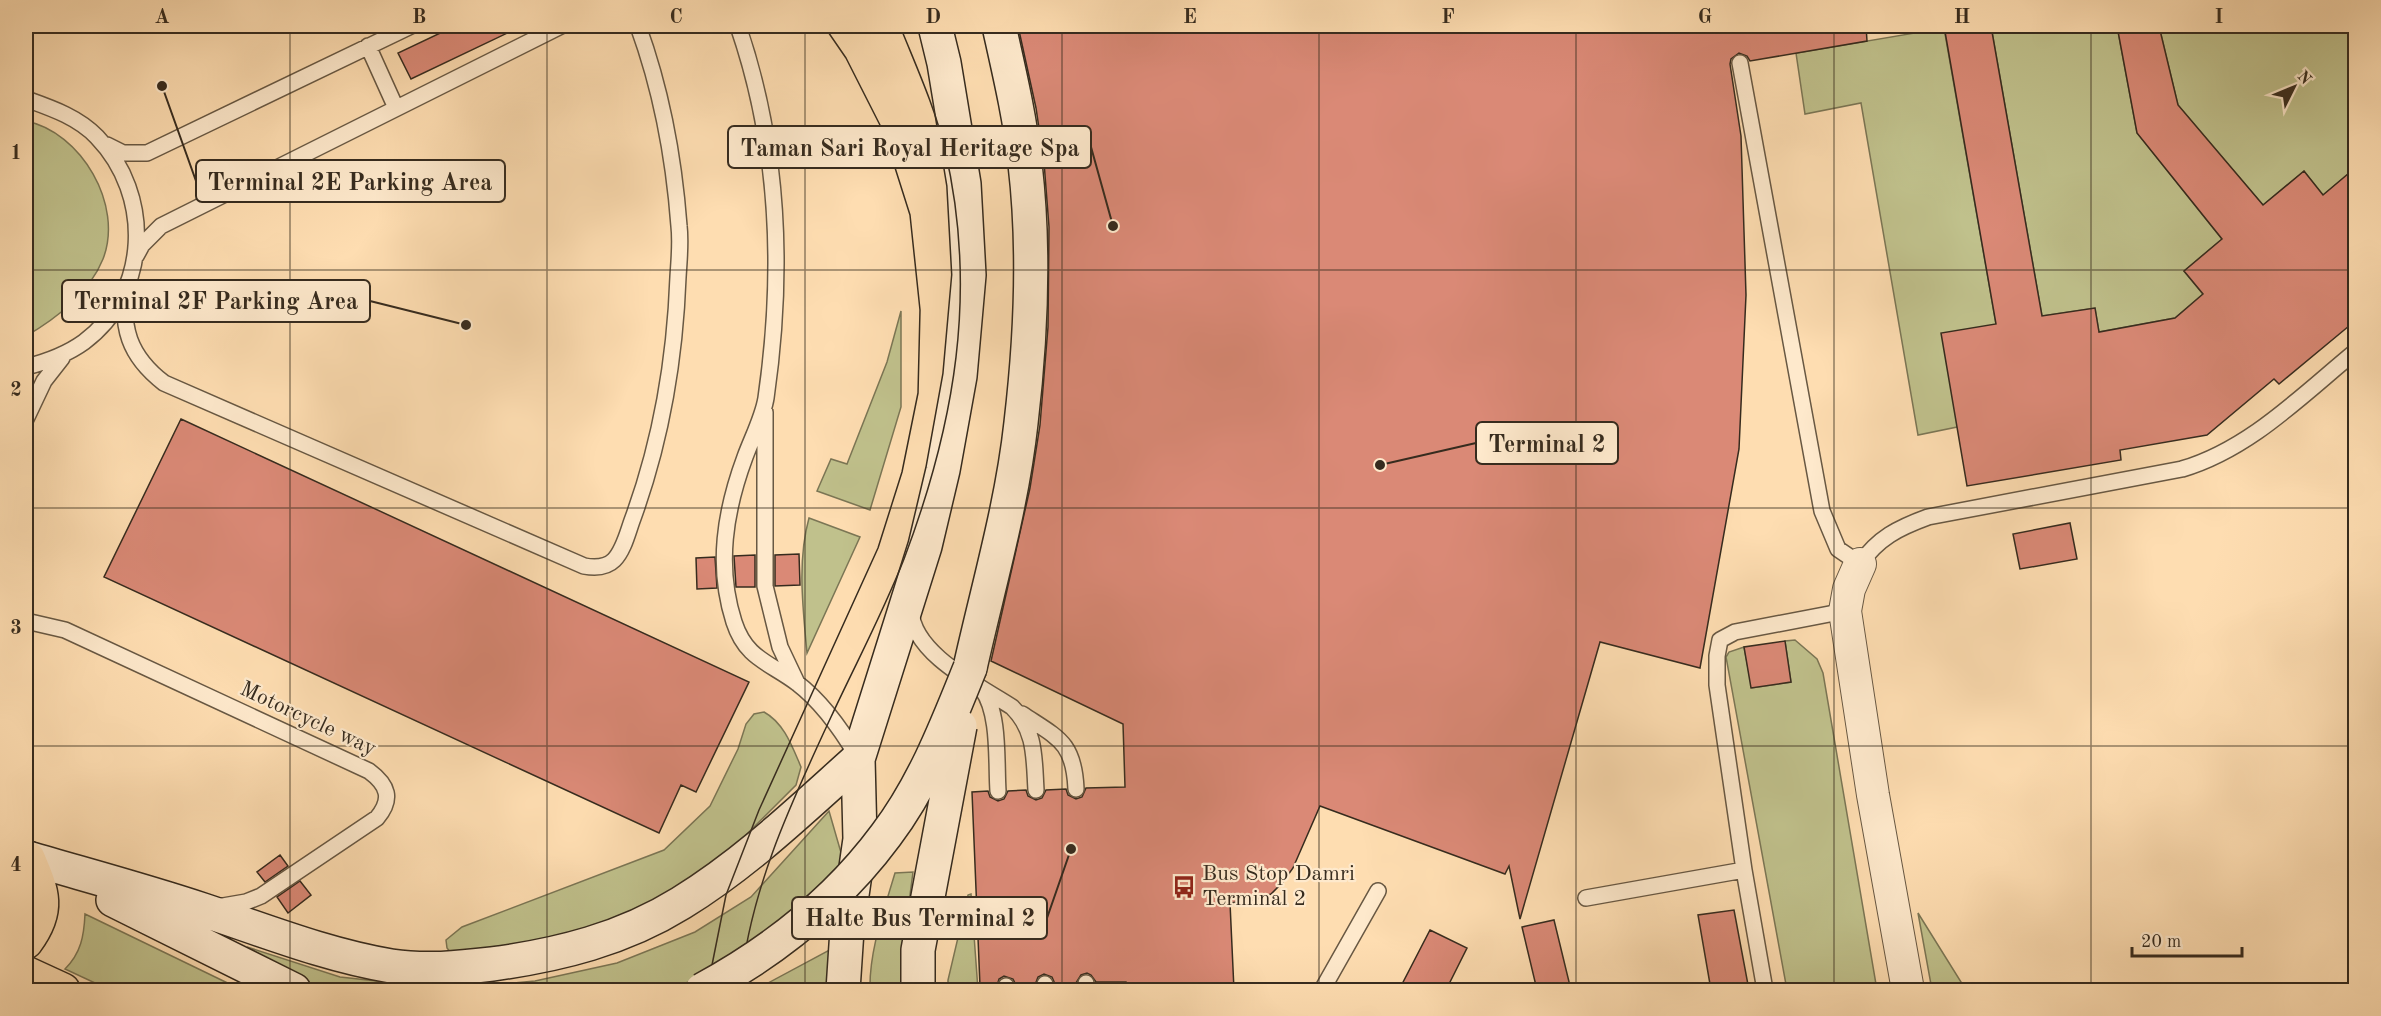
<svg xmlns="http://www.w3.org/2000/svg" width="2381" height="1016" font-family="'Old Standard TT',serif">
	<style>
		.green { fill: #c0c18c; stroke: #7b7655; stroke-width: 1.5 }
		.building { fill: #da8976; stroke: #362b1e; stroke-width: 1.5 }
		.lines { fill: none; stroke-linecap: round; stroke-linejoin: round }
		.lane-casing { stroke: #685843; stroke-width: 18 }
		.street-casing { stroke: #685843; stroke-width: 34 }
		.secondary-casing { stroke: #362b1e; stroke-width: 36 }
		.primary-casing { stroke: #362b1e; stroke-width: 36 }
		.lane { stroke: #fee9cc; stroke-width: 15 }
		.street { stroke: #fee9cc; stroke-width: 32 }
		.secondary { stroke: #fee9cc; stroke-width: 33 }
		.primary { stroke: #feddb1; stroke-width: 33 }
		.tram { stroke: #362b1e; stroke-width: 1.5 }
		.secondary-bridge-casing { stroke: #362b1e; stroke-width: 36; stroke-linecap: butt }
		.secondary-bridge { stroke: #fee9cc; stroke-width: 33 }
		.grid { fill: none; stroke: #362b1e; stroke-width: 1.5; stroke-opacity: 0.55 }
		.labels { text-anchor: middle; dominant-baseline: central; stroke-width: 4.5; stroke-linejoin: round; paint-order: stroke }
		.street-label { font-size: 22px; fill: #362b1e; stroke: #fee9cc }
		.poi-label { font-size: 22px; fill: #362b1e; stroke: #fee9cc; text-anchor: start }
		.leader { fill: none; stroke: #362b1e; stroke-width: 2 }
		.callout-dot { fill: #362b1e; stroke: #fee9cc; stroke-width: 2 }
		.callout { fill: #fee9cc; stroke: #362b1e; stroke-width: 2 }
		.callout-label { font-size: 24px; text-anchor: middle; font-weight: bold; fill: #362b1e }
		.neatline { fill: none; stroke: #362b1e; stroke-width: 2 }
		.grid-label { font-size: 20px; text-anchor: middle; font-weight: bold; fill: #362b1e }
	</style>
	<rect width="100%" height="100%" fill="#feddb1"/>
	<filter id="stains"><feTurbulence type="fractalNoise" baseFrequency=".00333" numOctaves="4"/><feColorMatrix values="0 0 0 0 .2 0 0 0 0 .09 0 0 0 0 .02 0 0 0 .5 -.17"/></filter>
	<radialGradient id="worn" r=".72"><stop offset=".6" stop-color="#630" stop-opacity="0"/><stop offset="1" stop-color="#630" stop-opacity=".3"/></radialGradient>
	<path class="green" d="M 1991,26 L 2117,26 L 2137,133 L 2222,239 L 2184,271 L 2203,294 L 2175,318 L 2099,332 L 2095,308 L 2042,316 Z
		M 2159,26 L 2355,26 L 2355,168 L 2323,195 L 2304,171 L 2263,205 L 2178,105 Z
		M 1944,28 L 1996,324 L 1957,427 L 1918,435 L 1861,103 L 1805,114 L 1796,53 Z
		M 26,121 C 81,132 124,205 103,259 C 90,292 56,319 26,336 Z
		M 901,311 L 901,407 L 870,510 L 817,491 L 831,459 L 847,464 L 887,362 Z
		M 809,518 L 860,537 L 807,653 C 803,609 797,561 809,518 Z
		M 1795,640 L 1817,659 L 1823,673 L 1877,990 L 1787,990 L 1726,657 L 1729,652 L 1744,647 L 1752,688 L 1791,682 L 1785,641 Z
		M 764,712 C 784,723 792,746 801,767 L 796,785 L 717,864 L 667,897 L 579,934 L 454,957 L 447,948 L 446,940 L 462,927 L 664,850 L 710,806 L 738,749 L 746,724 L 754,714 Z
		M 829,811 L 844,863 L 766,933 L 698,978 L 669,990 L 325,990 L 314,987 L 247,947 L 340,977 L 451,989 L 535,981 L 617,963 L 695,932 L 751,897 Z
		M 913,872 L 902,956 L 902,990 L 870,990 C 869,951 884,910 895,873 Z
		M 971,894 L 978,990 L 948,990 L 948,980 L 968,895 Z
		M 1918,913 L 1966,990 L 1932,990 Z
		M 85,914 L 242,990 L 110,990 L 65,969 C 81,953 84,936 85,914 Z
		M 835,947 L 830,990 L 755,990 Z"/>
	<path class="building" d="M 455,26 L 522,26 L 411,79 L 398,53 Z
		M 1018,26 L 1866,26 L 1867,41 L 1750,61 L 1747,56 L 1739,53 L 1731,59 L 1730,64 L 1741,136 L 1746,295 L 1739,449 L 1700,668 L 1600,642 L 1520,919 L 1509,866 L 1505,874 L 1320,806 L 1293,868 L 1283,882 L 1271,894 L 1255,900 L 1230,903 L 1234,990 L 1127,990 L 1126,982 L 1096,982 L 1091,975 L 1087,973 L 1081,975 L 1076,983 L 1055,984 L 1052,977 L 1044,974 L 1038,977 L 1035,985 L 1016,985 L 1013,979 L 1004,976 L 999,979 L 997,986 L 980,986 L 972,792 L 988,791 L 990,797 L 998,801 L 1004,799 L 1008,791 L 1026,790 L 1028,796 L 1036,800 L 1042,798 L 1046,790 L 1066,789 L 1068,795 L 1076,799 L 1082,797 L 1086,788 L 1125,787 L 1123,724 L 991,661 L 1030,488 L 1040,425 L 1048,327 L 1049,227 L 1044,162 L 1036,108 Z
		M 1944,26 L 1991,26 L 2042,316 L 2095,308 L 2099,332 L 2175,318 L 2203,294 L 2184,271 L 2222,239 L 2137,133 L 2117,26 L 2159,26 L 2178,105 L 2263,205 L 2304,171 L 2323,195 L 2355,168 L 2355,321 L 2279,384 L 2274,379 L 2207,435 L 2120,450 L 2121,460 L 1967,486 L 1941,333 L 1996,324 Z
		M 181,419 L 749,682 L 696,792 L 681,785 L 659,833 L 104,577 Z
		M 2070,523 L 2077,559 L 2020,569 L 2013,534 Z
		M 799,554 L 800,585 L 775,586 L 775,555 Z
		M 755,555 L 755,587 L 736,587 L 734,556 Z
		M 715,557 L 717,588 L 697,589 L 696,558 Z
		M 1785,641 L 1791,682 L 1751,688 L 1744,647 Z
		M 280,855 L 288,866 L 265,882 L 257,872 Z
		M 300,881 L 311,895 L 288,913 L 277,897 Z
		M 1734,910 L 1749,990 L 1711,990 L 1698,915 Z
		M 1554,920 L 1571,990 L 1537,990 L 1522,927 Z
		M 1430,930 L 1467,948 L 1446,990 L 1399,990 Z"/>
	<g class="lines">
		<g class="lane-casing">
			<path id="lane" d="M 738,26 C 779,145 784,273 766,398 C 763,417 752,438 745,457 C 725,511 716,566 734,622 C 746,659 769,662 797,683 C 822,702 841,729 857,756
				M 368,46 L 396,108
				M 1740,63 L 1822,511 L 1838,549 L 1860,564 C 1878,538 1898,528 1928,517 L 2182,469 C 2250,449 2302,395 2356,351
				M 26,99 C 51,108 78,117 97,137 C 153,195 150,293 84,342 C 66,355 46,362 26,367
				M 107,145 L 123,153 L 147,153 L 411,26
				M 136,256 L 142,245 L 161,226 L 561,26
				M 127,284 C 120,327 129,356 164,383 L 584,566 C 595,568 606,568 614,560 C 624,550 628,531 633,518 C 661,441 675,359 678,277 C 679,260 681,243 679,226 C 674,159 661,89 638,26
				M 765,412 L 765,586 L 780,647 L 797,683
				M 26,419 L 44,381 L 62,358
				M 911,610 C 912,654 980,686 1012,707 C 1036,730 1034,759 1036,790
				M 26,621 L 65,630 L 369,771 C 388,785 393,799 377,818 L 261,896 L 246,902 L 217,907
				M 982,689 C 1000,713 996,762 998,791
				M 1022,714 C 1058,738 1074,742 1076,789
				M 1744,870 L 1717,685 L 1717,656 L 1720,640 L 1735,632 L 1845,611
				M 1586,898 L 1744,870 L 1765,990
				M 1086,983 L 1086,990
				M 1045,984 L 1046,990
				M 1006,986 L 1007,990
				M 1322,990 L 1378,891"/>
		</g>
		<g class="street-casing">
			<path id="street" d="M 1860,564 L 1849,589 L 1845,611 L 1873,795 L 1908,990"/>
		</g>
		<g class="secondary-casing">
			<path id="secondary" d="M 970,668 C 988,587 1012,506 1021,423 C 1031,338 1035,249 1025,164 C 1020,117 1009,71 999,26
				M 28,858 C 86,875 146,891 203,910 C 266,931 326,955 391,966 C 425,971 458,968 492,964 C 559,955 623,939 681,903 C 746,863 801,810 858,759
				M 113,900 L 294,990
				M 843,990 L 847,930 L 860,839 L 858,759 L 925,546 L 943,470 L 960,376 L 969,275 L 964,184 L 944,63 L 935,26"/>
		</g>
		<g class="primary-casing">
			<path id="primary" d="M 26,942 C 50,910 43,893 28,858
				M 26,973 L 63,990"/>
		</g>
		<use href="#lane" class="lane"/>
		<use href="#street" class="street"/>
		<use href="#secondary" class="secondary"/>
		<use href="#primary" class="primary"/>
		<path class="tram" d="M 707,990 L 726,895 L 759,810 L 878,548 L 902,472 L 918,393 L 920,310 L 910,215 L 884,133 L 846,58 L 824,26
			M 740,990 C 749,892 790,805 831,717 C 855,665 883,613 904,559 C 955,424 978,292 945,150 C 935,107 916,66 900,26"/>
		<g class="secondary-bridge-casing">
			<path id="secondary-bridge" d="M 702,990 C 772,952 838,900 886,835 C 924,785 947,725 970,668
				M 918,990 L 918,950 L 960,726"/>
		</g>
		<use href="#secondary-bridge" class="secondary-bridge"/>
	</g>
	<path class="grid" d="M 290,26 L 290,990M 547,26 L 547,990M 805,26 L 805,990M 1062,26 L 1062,990M 1319,26 L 1319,990M 1576,26 L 1576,990M 1834,26 L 1834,990M 2091,26 L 2091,990M 26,270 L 2356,270M 26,508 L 2356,508M 26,746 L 2356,746"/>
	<defs>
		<g id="bus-bare" transform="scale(1.8)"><path d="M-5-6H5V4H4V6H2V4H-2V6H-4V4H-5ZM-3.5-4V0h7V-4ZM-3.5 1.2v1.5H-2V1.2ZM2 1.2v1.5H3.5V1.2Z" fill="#8f2418" stroke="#fee9cc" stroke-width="2.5" paint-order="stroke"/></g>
	</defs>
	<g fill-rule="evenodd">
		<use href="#bus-bare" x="1184" y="887"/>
	</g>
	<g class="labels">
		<g class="street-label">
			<text transform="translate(308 719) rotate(25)">Motorcycle way</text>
		</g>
		<g class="poi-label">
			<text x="1202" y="874">Bus Stop Damri<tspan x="1202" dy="25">Terminal 2</tspan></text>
		</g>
	</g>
	<path class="leader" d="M1113 226L1091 147M162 86L196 181M466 325L370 301M1380 465L1476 443M1071 849L1047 918"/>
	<g class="callout-dot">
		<circle cx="1113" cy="226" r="6"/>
		<circle cx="162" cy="86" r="6"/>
		<circle cx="466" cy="325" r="6"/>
		<circle cx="1380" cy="465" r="6"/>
		<circle cx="1071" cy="849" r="6"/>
	</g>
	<g class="callout">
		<rect x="728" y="126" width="363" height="42" rx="6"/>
		<rect x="196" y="160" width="309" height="42" rx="6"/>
		<rect x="62" y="280" width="308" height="42" rx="6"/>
		<rect x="1476" y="422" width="142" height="42" rx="6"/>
		<rect x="792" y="897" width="255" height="42" rx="6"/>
	</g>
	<g class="callout-label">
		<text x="910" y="156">Taman Sari Royal Heritage Spa</text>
		<text x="350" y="190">Terminal 2E Parking Area</text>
		<text x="216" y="309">Terminal 2F Parking Area</text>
		<text x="1547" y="452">Terminal 2</text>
		<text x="920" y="926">Halte Bus Terminal 2</text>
	</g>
	<rect width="2381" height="1016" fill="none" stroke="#feddb1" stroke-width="66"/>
	<g transform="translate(2294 87) rotate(47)" stroke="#fee9cc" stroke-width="4.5" paint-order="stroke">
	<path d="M0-4.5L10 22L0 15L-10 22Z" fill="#362b1e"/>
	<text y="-9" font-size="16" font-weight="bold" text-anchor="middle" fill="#362b1e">N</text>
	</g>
	<path d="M2132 947v9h110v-9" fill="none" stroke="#362b1e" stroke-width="3"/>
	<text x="2141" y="947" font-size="18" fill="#362b1e" stroke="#fee9cc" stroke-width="4.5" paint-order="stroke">20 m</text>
	<rect x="33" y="33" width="2315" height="950" class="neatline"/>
	<g class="grid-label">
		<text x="162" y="23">A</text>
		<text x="419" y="23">B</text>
		<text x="676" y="23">C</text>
		<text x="933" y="23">D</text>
		<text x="1190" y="23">E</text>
		<text x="1448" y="23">F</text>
		<text x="1705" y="23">G</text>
		<text x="1962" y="23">H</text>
		<text x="2219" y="23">I</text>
		<text x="16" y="159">1</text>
		<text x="16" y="396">2</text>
		<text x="16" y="634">3</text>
		<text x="16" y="871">4</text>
	</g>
	<rect width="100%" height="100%" filter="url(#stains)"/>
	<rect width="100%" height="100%" fill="url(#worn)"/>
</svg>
